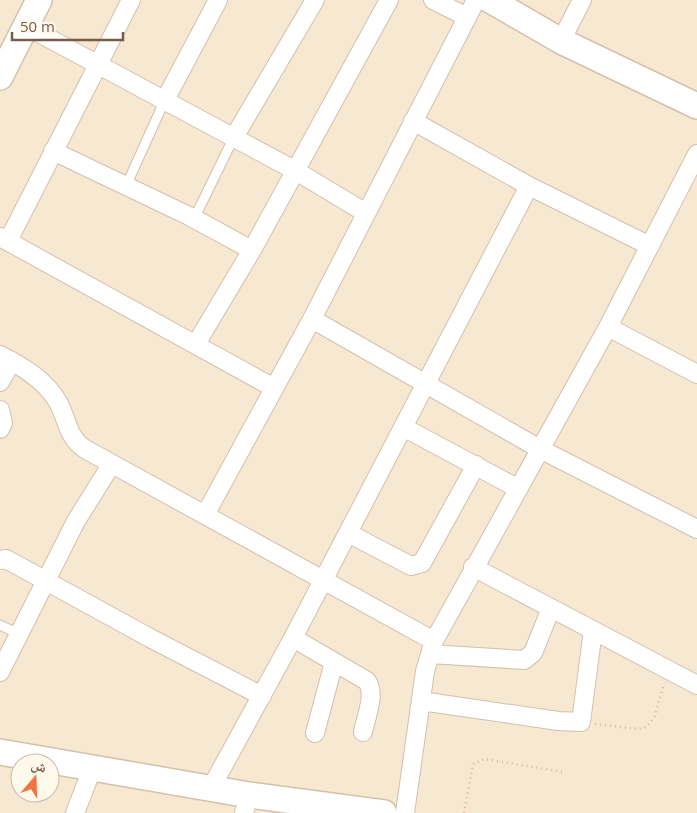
<svg xmlns="http://www.w3.org/2000/svg" width="697" height="813" font-family="'Open Sans','Noto Naskh Arabic',sans-serif">
	<style>
		.residential { fill: #f6e8d1; fill-rule: evenodd }
		.lines { fill: none; stroke-linecap: round; stroke-linejoin: round }
		.lane-casing { stroke: #d2c0ac; stroke-width: 11 }
		.street-casing { stroke: #d2c0ac; stroke-width: 20 }
		.secondary-casing { stroke: #d5c0a9; stroke-width: 28 }
		.path { stroke: #dab99c; stroke-width: 2.5; stroke-dasharray: 1 4; stroke-linecap: butt }
		.lane { stroke: #fff; stroke-width: 9 }
		.street { stroke: #fff; stroke-width: 18 }
		.secondary { stroke: #fff; stroke-width: 25 }
	</style>
	<rect width="100%" height="100%" fill="#fef5e4"/>
	<path class="residential" d="M 0,0 L 697,0 L 697,813 L 0,813 ZM 20,763 L 50,763 L 50,793 L 20,793 Z"/>
	<g class="lines">
		<g class="lane-casing">
			<path id="lane" d="M 126,186 L 164,102
				M 194,219 L 233,139
				M 0,625 L 19,634"/>
		</g>
		<g class="street-casing">
			<path id="street" d="M 433,0 L 467,17
				M 26,26 L 296,171 L 366,213
				M 561,41 L 582,0
				M 164,102 L 218,0
				M 413,121 L 529,186 L 650,246
				M 233,139 L 315,0
				M 53,151 L 189,216 L 252,250
				M 0,237 L 274,388
				M 8,241 L 131,0
				M 312,319 L 540,449 L 697,529
				M 608,327 L 697,374
				M 196,344 L 252,250 L 389,0
				M 0,355 C 22,366 47,381 59,404 C 68,421 67,437 85,449 L 434,641
				M 0,382 L 12,361
				M 0,410 L 3,423 L 0,429
				M 403,427 L 517,488
				M 205,515 L 312,319 L 476,0
				M 348,533 L 411,566 L 422,563 L 476,465
				M 0,560 L 6,559 L 150,638 L 262,696
				M 473,567 L 697,685
				M 293,638 L 367,681 C 376,694 366,717 363,732
				M 430,654 L 524,660 L 533,653 L 551,608
				M 0,672 L 76,521 L 111,465
				M 421,701 L 558,721 L 581,722 L 593,630
				M 315,733 L 334,662
				M 211,788 L 293,638 L 529,186
				M 75,813 L 92,769
				M 244,813 L 249,795
				M 405,813 L 425,671 L 434,641 L 608,327 L 697,154"/>
		</g>
		<g class="secondary-casing">
			<path id="secondary" d="M 490,0 L 561,41 L 697,106
				M 0,77 L 39,0
				M 0,752 L 249,795 L 384,813"/>
		</g>
		<path class="path" d="M 595,724 L 637,729 L 647,727 L 655,716 L 664,684
			M 464,813 L 473,764 L 484,759 L 564,772"/>
		<use href="#lane" class="lane"/>
		<use href="#street" class="street"/>
		<use href="#secondary" class="secondary"/>
	</g>
	<g transform="translate(35 778) rotate(19)"><circle r="24" fill="#fff9eb" stroke="#c9baaa"/>
	<path d="M0-4L9 19L0 12L-9 19Z" fill="#ef7542"/>
	<text y="-8" font-size="14" font-weight="bold" text-anchor="middle" fill="#785c48">ش</text>
	</g>
	<path d="M12 32v8h111v-8" fill="none" stroke="#785c48" stroke-width="2.5"/>
	<text x="20" y="32" font-size="15" fill="#785c48" stroke="#fff9eb" stroke-width="4" paint-order="stroke">50 m</text>
</svg>
